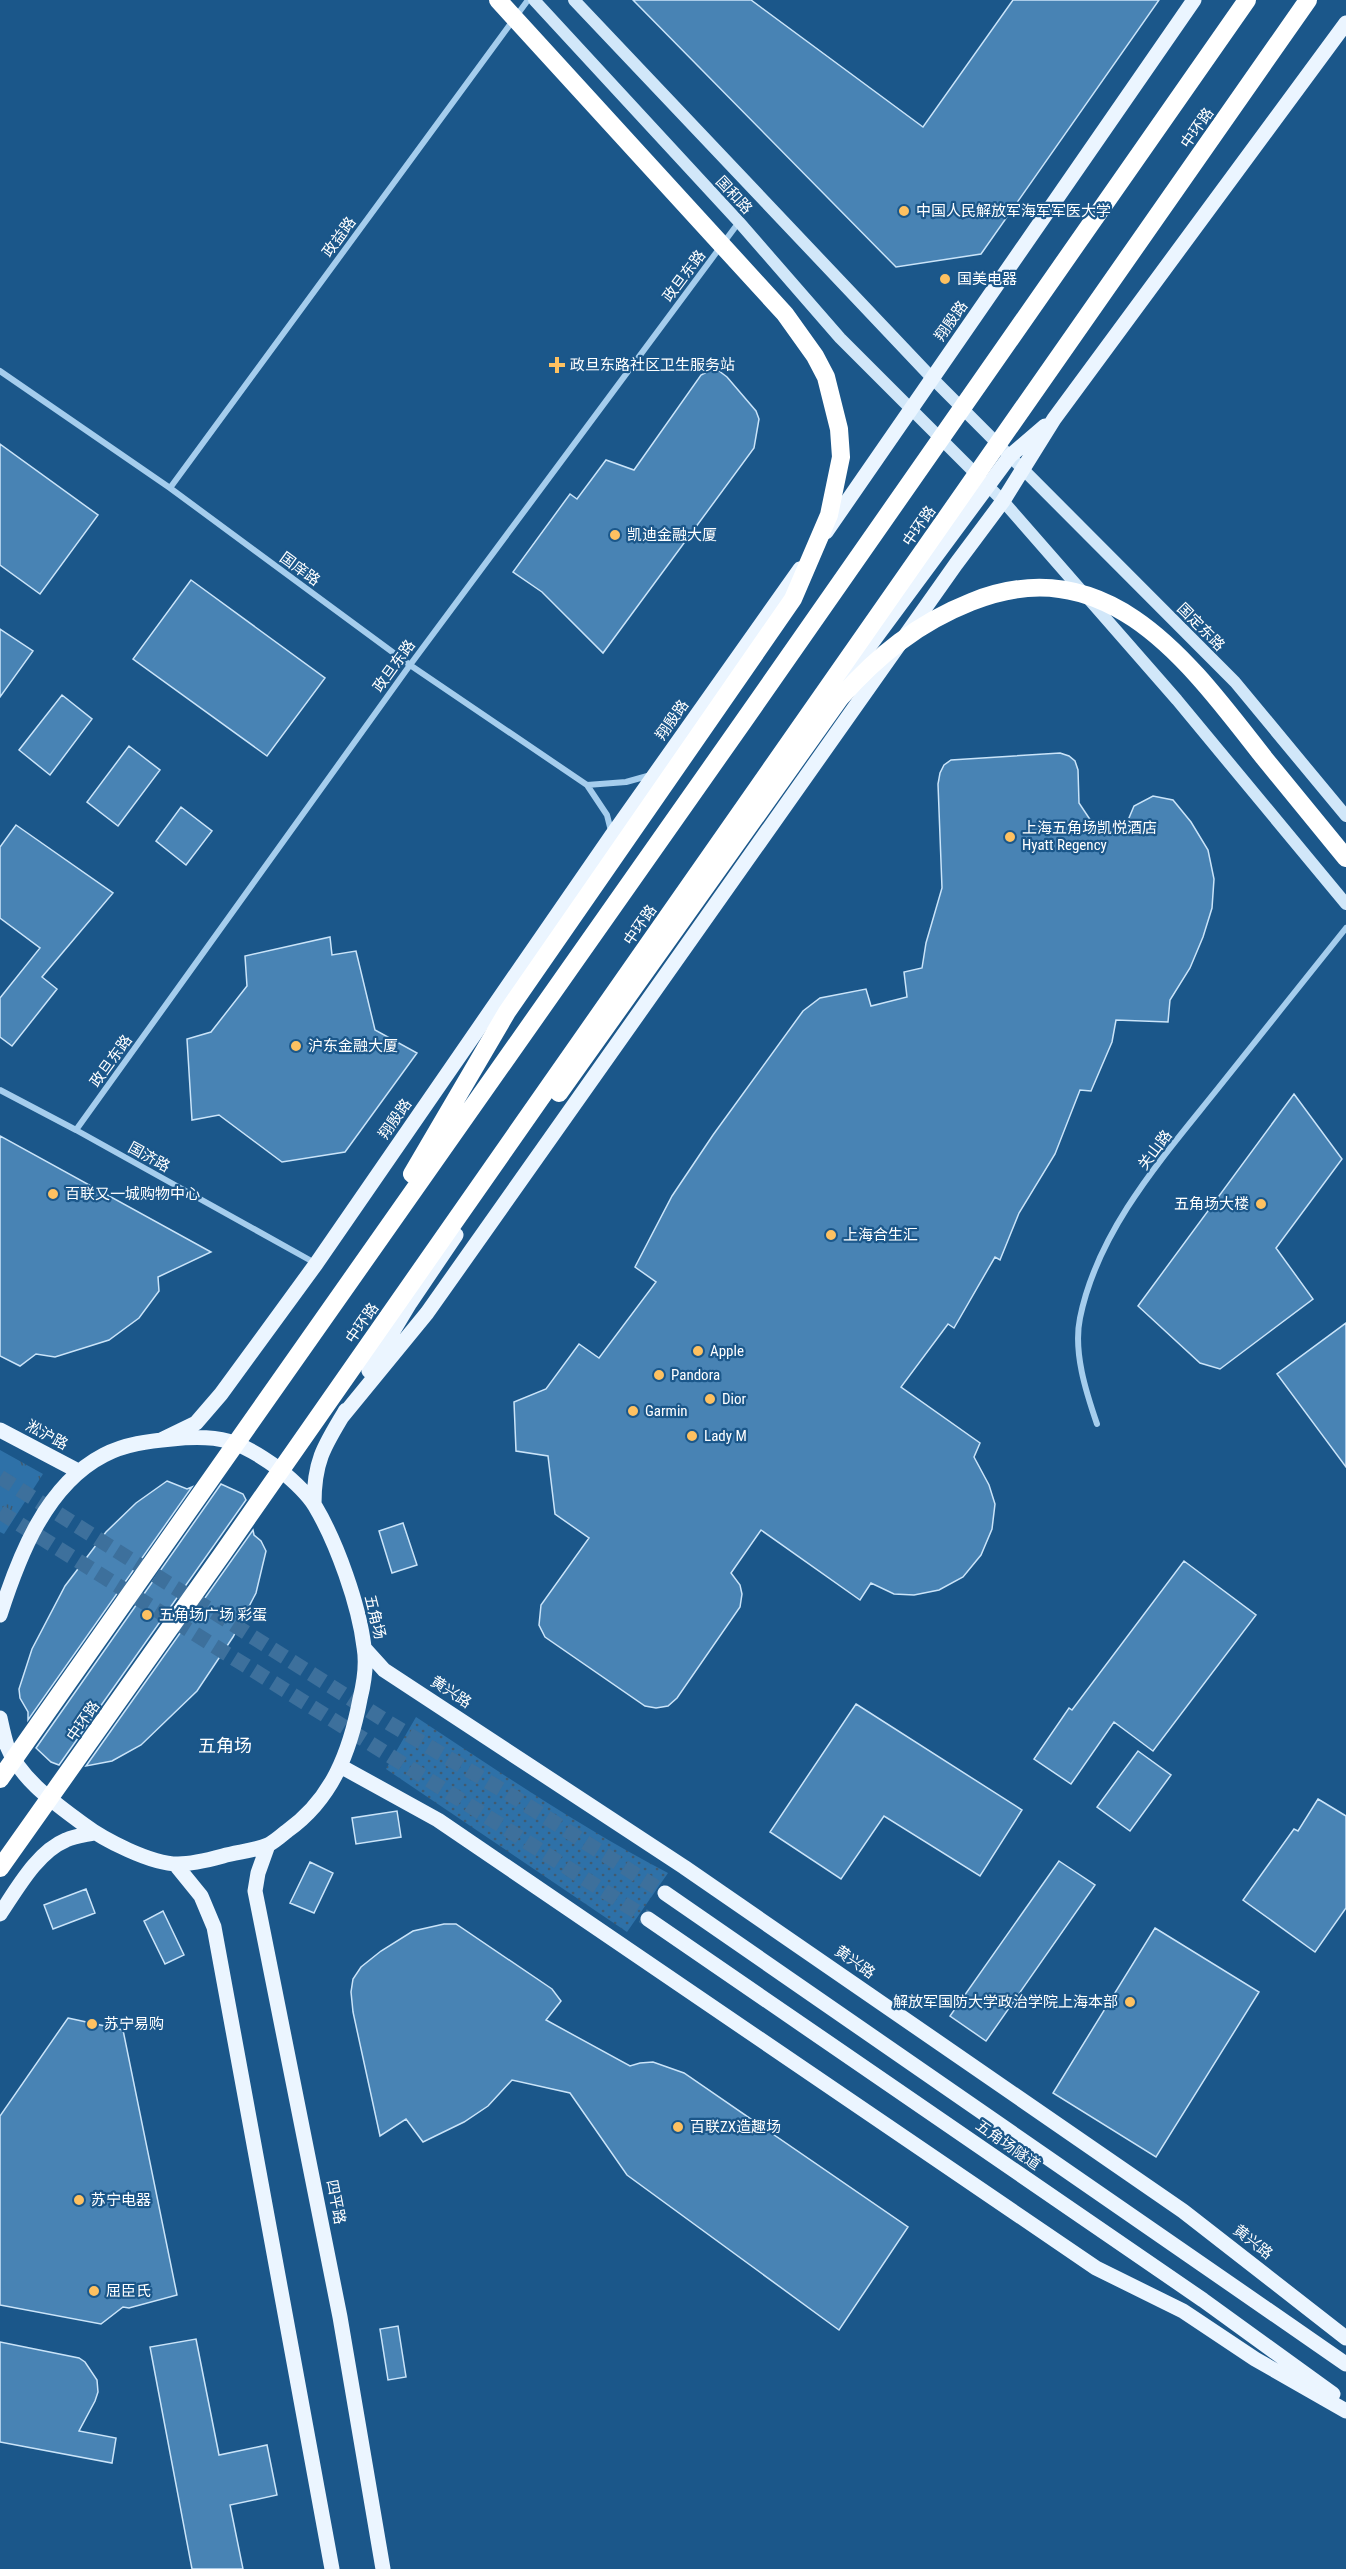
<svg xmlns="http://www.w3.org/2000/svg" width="1346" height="2569" font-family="'Roboto Condensed','Noto Sans SC',sans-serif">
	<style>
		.grass { fill: url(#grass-tufts) }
		.park { fill: url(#park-dots) }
		.building { fill: #4883b4; stroke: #cae4f9; stroke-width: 1.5 }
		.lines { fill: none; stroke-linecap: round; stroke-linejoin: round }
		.primary-tunnel { stroke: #3d709c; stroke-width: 15; stroke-dasharray: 15 8; stroke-linecap: butt }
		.street { stroke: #a5cded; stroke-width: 6 }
		.secondary { stroke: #d1e7f9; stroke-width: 12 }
		.primary { stroke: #ebf5ff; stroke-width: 15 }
		.highway-bridge { stroke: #fff; stroke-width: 18 }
		.poi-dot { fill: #fec161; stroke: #1b578a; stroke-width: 2 }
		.labels { text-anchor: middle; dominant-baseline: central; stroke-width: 4.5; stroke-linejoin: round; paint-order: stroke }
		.street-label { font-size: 15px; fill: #fff; stroke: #1b578a }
		.poi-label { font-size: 15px; fill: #fff; stroke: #1b578a; text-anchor: start }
		.quarter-label { font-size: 18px; fill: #fff; stroke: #1b578a }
	</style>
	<defs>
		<pattern id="grass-tufts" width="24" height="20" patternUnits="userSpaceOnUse" patternTransform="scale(1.5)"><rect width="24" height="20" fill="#2e71a8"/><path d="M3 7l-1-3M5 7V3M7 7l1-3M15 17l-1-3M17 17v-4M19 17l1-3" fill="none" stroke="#405b71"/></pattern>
		<pattern id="park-dots" width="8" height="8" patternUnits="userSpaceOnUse" patternTransform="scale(1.5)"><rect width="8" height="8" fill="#2e71a8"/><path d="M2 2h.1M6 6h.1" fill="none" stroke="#405b71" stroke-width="1.8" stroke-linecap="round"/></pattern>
	</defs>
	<rect width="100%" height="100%" fill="#1b578a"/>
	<path class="grass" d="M 0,1450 L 43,1474 L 4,1534 L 0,1532 Z"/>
	<path class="park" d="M 416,1717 C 498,1771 580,1827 668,1873 L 627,1932 L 386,1769 Z"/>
	<path class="building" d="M 633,0 L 751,0 L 923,127 L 1013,0 L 1159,0 L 981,254 L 896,267 Z
		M 709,371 L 719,371 L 727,377 L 756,411 L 759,419 L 754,448 L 603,653 L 542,592 L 513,572 L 570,494 L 577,499 L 606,460 L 634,470 L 701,375 Z
		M 0,444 L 98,515 L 40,594 L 0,565 Z
		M 191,580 L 325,678 L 267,756 L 133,659 Z
		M 0,629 L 33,651 L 0,697 Z
		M 62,695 L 92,719 L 50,775 L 19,750 Z
		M 129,746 L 160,770 L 118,826 L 87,802 Z
		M 1060,753 L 1069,756 L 1075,761 L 1078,770 L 1079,803 L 1093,824 L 1126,825 L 1134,806 L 1153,796 L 1173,800 L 1191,822 L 1208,850 L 1214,879 L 1212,908 L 1203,937 L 1190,968 L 1170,1000 L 1168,1022 L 1116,1020 L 1112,1042 L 1091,1091 L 1080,1090 L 1055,1154 L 1019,1213 L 1000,1260 L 995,1257 L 954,1328 L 948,1324 L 901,1387 L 980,1443 L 974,1457 L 989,1485 L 995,1504 L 992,1529 L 981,1555 L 963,1577 L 939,1590 L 914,1595 L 894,1594 L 871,1583 L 860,1600 L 761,1530 L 731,1573 L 740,1585 L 742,1594 L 740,1607 L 677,1698 L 668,1706 L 656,1708 L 645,1706 L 545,1637 L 539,1625 L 541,1605 L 589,1538 L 555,1514 L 548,1456 L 516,1451 L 514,1402 L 546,1389 L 579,1344 L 599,1358 L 656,1282 L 635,1267 L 672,1196 L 713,1135 L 803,1011 L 820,998 L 866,989 L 871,1006 L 907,997 L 904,972 L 922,968 L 926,943 L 942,888 L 938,784 L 940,773 L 944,765 L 951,760 Z
		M 181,807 L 212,831 L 186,865 L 156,841 Z
		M 16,825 L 113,893 L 42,977 L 57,989 L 12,1046 L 0,1037 L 0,998 L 40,948 L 0,918 L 0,847 Z
		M 330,937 L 332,955 L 356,951 L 375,1030 L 417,1053 L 345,1152 L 282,1162 L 219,1115 L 192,1120 L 187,1039 L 211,1032 L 247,986 L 245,956 Z
		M 1294,1094 L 1342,1159 L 1276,1248 L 1313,1299 L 1220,1369 L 1200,1363 L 1138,1306 Z
		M 0,1136 L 211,1252 L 158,1277 L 159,1291 L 139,1318 L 109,1340 L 55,1357 L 36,1354 L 20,1366 L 0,1356 Z
		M 1346,1323 L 1346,1467 L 1277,1374 Z
		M 167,1481 L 187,1489 L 192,1487 L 28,1720 L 28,1712 L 20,1698 L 19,1689 L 32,1649 L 65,1586 L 106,1532 L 136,1503 Z
		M 221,1484 L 243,1494 L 246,1500 L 59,1765 L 51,1762 L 36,1748 Z
		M 403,1523 L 417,1565 L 392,1573 L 379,1531 Z
		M 253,1530 L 254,1535 L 261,1541 L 266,1551 L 256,1593 L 233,1637 L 197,1691 L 141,1745 L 112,1761 L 86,1766 Z
		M 1184,1561 L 1256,1615 L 1153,1751 L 1114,1722 L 1071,1784 L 1034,1759 L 1069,1708 L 1072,1710 Z
		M 856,1704 L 1022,1810 L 980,1876 L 884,1816 L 841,1879 L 770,1832 Z
		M 1138,1751 L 1171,1775 L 1130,1831 L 1097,1807 Z
		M 1318,1799 L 1346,1816 L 1346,1908 L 1315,1952 L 1243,1900 L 1294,1829 L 1298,1831 Z
		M 397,1811 L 401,1837 L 356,1844 L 352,1818 Z
		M 1059,1861 L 1095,1885 L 986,2041 L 950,2016 Z
		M 310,1862 L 333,1873 L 314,1913 L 290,1903 Z
		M 86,1889 L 95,1913 L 53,1929 L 44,1905 Z
		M 163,1911 L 184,1955 L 165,1964 L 144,1921 Z
		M 444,1924 L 456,1924 L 552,1989 L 561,2001 L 546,2020 L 630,2066 L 640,2063 L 653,2062 L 684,2073 L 908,2227 L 839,2330 L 627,2175 L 570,2093 L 512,2080 L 488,2106 L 464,2122 L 423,2142 L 406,2119 L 380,2136 L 353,2012 L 351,1992 L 353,1979 L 361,1967 L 381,1951 L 413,1931 Z
		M 1155,1928 L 1259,1992 L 1156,2157 L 1053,2093 Z
		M 68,2018 L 123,2030 L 177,2295 L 129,2308 L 123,2307 L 101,2324 L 0,2305 L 0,2116 Z
		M 398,2326 L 406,2377 L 388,2380 L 380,2329 Z
		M 196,2339 L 219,2455 L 267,2445 L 277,2495 L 230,2505 L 243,2569 L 192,2569 L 150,2347 Z
		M 0,2342 L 79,2358 L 85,2362 L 97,2380 L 98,2392 L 95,2401 L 79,2431 L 116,2438 L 112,2463 L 0,2442 Z"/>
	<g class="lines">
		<path class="primary-tunnel" d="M 0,1477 L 389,1723 L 514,1797 L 665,1893
			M 0,1512 L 472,1807 L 648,1919"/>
		<path class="street" d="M 0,371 L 170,488 L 410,665 L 587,785 L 607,815 L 611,831
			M 170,488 L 528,0
			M 587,785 L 626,782 L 651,775
			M 0,1090 L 76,1130 L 315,1263
			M 76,1130 L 410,665 L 739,222
			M 1097,1424 C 1086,1392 1073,1352 1080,1318 C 1098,1229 1164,1156 1219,1087 C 1261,1034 1304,981 1346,928"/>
		<path class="secondary" d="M 534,0 L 739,222 L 840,338 L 1003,501 L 1177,700 L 1346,904
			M 574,0 L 933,379 L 1235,682 L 1346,816"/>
		<path class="primary" d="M 826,532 L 1194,0
			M 834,694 L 1010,456 L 1045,426
			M 369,1371 L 410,1303 L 456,1235
			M 341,1418 L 427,1313 L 956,564 L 1003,501 L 1054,419 L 1346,23
			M 0,1430 L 78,1471
			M 161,1440 L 196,1423 L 221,1394 L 316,1264 L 612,835 L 800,569
			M 314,1504 C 314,1461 324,1446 346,1410
			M 0,1615 C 19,1556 46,1485 104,1455 C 125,1444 149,1441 172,1439 C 219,1434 240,1440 279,1469 C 290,1478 307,1493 315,1506 C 337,1543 359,1605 364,1647 C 367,1664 364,1683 360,1699 C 350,1752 332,1799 287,1831 C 281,1836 274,1842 268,1845 C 254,1851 237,1852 223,1856 C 208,1860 193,1864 178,1864 C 151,1864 104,1840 83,1824 C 55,1803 21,1780 7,1746 C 4,1737 2,1727 0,1718
			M 365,1649 L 384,1670 L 684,1867 L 1183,2211 L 1346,2338
			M 342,1767 L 438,1820 L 1096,2268 L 1183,2311 L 1255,2359 L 1346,2411
			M 268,1845 L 258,1873 L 255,1891 L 340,2317 L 383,2569
			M 175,1864 L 201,1896 L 214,1927 L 332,2569
			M 665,1893 L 1346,2364
			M 0,1914 C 17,1889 37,1852 66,1840 C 75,1836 85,1835 94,1833
			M 648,1919 L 1203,2300 L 1333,2394"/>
		<path class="highway-bridge" d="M 559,1093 L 840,698 C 878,655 918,623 971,602 C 1109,546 1191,665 1265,759 C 1292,792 1319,825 1346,858
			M 412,1174 L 507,1012 L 793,599 L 829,515 L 841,457 L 839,429 L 826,377 L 815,356 L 785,314 L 498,0
			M 0,1779 L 743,722 L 1247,0
			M 0,1868 L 223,1553 L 1308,0"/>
	</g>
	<g class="poi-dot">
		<circle cx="904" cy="211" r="6"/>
		<circle cx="945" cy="279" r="6"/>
		<path d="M554 356h6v6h6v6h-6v6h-6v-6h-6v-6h6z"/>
		<circle cx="615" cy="535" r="6"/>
		<circle cx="1010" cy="837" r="6"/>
		<circle cx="296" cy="1046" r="6"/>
		<circle cx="53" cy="1194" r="6"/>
		<circle cx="1261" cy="1204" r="6"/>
		<circle cx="831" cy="1235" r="6"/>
		<circle cx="698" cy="1351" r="6"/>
		<circle cx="659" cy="1375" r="6"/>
		<circle cx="710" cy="1399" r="6"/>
		<circle cx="633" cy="1411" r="6"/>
		<circle cx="692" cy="1436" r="6"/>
		<circle cx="147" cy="1615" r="6"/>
		<circle cx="1130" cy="2002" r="6"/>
		<circle cx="92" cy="2024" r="6"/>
		<circle cx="678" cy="2127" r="6"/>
		<circle cx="79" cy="2200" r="6"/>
		<circle cx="94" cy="2291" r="6"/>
	</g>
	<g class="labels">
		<g class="street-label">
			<text transform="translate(1197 128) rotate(-55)">中环路</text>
			<text transform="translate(734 195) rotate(47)">国和路</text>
			<text transform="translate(339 237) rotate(-54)">政益路</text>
			<text transform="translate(684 276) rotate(-53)">政旦东路</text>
			<text transform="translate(951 321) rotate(-55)">翔殷路</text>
			<text transform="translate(919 526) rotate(-55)">中环路</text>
			<text transform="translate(300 569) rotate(36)">国庠路</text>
			<text transform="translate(1201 627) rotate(45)">国定东路</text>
			<text transform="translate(394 666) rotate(-54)">政旦东路</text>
			<text transform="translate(672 720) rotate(-55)">翔殷路</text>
			<text transform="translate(640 925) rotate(-55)">中环路</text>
			<text transform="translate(111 1061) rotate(-54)">政旦东路</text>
			<text transform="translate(395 1119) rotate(-55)">翔殷路</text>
			<text transform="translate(1155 1150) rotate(-53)">关山路</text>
			<text transform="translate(149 1157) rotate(29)">国济路</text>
			<text transform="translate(362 1323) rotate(-55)">中环路</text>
			<text transform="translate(47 1435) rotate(28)">淞沪路</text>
			<text transform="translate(375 1617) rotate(76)">五角场</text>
			<text transform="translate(451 1692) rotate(33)">黄兴路</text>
			<text transform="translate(83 1721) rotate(-55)">中环路</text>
			<text transform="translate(855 1962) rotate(35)">黄兴路</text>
			<text transform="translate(1008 2145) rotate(35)">五角场隧道</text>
			<text transform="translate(336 2202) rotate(79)">四平路</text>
			<text transform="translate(1253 2242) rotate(38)">黄兴路</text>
		</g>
		<g class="poi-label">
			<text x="916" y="211">中国人民解放军海军军医大学</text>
			<text x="957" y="279">国美电器</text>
			<text x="570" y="365">政旦东路社区卫生服务站</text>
			<text x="627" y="535">凯迪金融大厦</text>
			<text x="1022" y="828">上海五角场凯悦酒店<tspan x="1022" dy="17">Hyatt Regency</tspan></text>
			<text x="308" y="1046">沪东金融大厦</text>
			<text x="65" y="1194">百联又一城购物中心</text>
			<text x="1249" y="1204" text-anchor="end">五角场大楼</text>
			<text x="843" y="1235">上海合生汇</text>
			<text x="710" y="1351">Apple</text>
			<text x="671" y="1375">Pandora</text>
			<text x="722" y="1399">Dior</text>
			<text x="645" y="1411">Garmin</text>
			<text x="704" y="1436">Lady M</text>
			<text x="159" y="1615">五角场广场 彩蛋</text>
			<text x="1118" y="2002" text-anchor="end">解放军国防大学政治学院上海本部</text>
			<text x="104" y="2024">苏宁易购</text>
			<text x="690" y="2127">百联ZX造趣场</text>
			<text x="91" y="2200">苏宁电器</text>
			<text x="106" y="2291">屈臣氏</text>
		</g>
		<g class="quarter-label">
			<text x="225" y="1745">五角场</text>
		</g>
	</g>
</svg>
